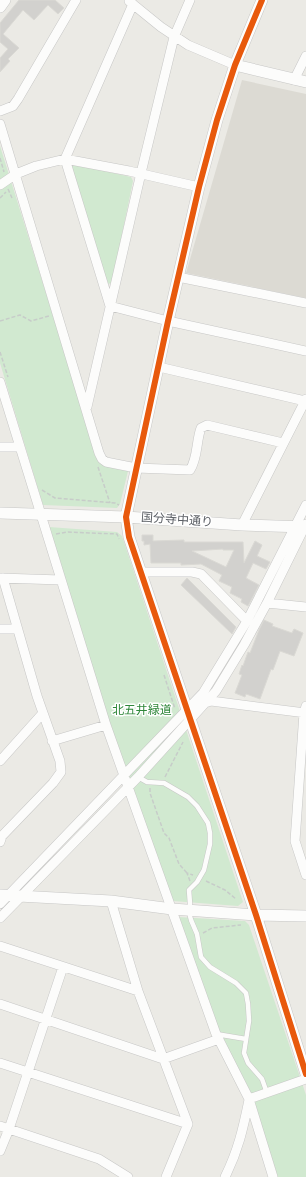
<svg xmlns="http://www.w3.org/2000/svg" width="306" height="1177" font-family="Signika,'Noto Sans JP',sans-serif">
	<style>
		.education { fill: #dcdad3 }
		.green { fill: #d1e9d0 }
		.building { fill: #d2d1ce; stroke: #dad9d4; fill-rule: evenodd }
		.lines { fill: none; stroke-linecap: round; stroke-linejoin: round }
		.service-casing { stroke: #c7c7c6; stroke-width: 5.5 }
		.minor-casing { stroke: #c7c7c6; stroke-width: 10 }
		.tertiary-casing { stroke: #c7c7c6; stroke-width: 12 }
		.path { stroke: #c7ccc9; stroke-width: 1.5; stroke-dasharray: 4 2; stroke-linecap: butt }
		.service { stroke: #fcfcfb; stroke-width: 4.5 }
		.minor { stroke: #fcfcfb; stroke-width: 9 }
		.tertiary { stroke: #fcfcfb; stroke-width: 11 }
		.cycleway-casing { stroke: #fff; stroke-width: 8 }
		.cycleway { stroke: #e8590c; stroke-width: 6 }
		.labels { text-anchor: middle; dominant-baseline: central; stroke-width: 3; stroke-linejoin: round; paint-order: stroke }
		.street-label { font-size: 12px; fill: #5a5e64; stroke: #fff }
		.park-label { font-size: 12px; fill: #2e8739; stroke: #fff }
	</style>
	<rect width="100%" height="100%" fill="#ebeae5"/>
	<path class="education" d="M 242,80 L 306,94 L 306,298 L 186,273 Z"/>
	<path class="green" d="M 0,146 L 99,463 L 128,471 L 120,504 L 117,508 L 43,505 L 0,363 Z
		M 73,164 L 131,177 L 133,181 L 112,283 L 107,284 L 70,167 Z
		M 49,527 L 117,532 L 122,536 L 243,902 L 238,906 L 173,901 L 109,722 Z
		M 178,917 L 245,921 L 249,925 L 306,1095 L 306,1177 L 278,1177 L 250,1091 L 222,1040 Z"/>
	<path class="building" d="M 19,0 L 55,0 L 64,8 L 58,14 L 48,5 L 34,20 L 23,10 L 3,34 L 19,48 L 8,59 L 10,61 L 0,72 L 0,58 L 8,49 L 0,42 L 0,23 Z
		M 142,535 L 153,535 L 153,541 L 184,540 L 184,542 L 243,542 L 244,563 L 255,541 L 262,545 L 257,556 L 270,562 L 266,569 L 253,563 L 246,578 L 259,585 L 248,606 L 241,602 L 242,599 L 230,593 L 232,587 L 219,581 L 222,575 L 201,564 L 181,565 L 181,563 L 151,563 L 150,544 L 144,545 L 144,541 L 142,541 ZM 223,549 L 223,550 L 234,550 L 226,567 L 192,551 Z
		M 187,578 L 236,627 L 232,634 L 181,585 Z
		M 264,620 L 273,624 L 272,626 L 292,633 L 294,629 L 303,633 L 294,656 L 280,651 L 273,670 L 271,669 L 260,699 L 246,694 L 245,697 L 235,693 L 242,675 L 239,674 L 242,665 L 243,666 L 248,652 L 250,653 L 259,630 Z"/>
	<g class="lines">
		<g class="service-casing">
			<path id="service" d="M 138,777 L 147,782 L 164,783 L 188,797 L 197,806 L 208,823 L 210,833 L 210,844 L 204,870 L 197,882 L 189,890 L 190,904
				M 190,916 L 191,920 L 197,934 L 201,957 L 210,967 L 236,983 L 246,993 L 248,1004 L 249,1021 L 244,1053 L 248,1063 L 262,1079 L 267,1093
				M 216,1034 L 246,1039"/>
		</g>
		<g class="minor-casing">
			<path id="minor" d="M 129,1 L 161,27 L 188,45 L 235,65
				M 133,4 L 65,159 L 110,306 L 168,321 L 306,351
				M 294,80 L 306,56
				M 0,111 L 13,106 L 18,99 L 76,0
				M 0,124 L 99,453 L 102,459 L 106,462 L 136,468 L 190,470 C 198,458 196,441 201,428 L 207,425 L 283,443
				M 0,185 L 16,174 L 36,166 L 65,159 L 129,171 L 199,187
				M 178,277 L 306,303
				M 159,367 L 305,401
				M 0,382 L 106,725 L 216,1034 L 249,1099 L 273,1177
				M 87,407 L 141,173 L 174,37 L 190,0
				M 0,447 L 20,447
				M 242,525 L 306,399
				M 140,572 L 192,572 L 201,574 L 247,621
				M 0,578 L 61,580
				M 267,603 L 306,607
				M 0,629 L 17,629
				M 205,703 L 211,701 L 306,713
				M 306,706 L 304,713 L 295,841 L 306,875
				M 52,741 L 106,725
				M 0,761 L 43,713
				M 0,842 L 2,836 L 53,783 L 61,772 L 60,761 L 37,696 L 3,578
				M 111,901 L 138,991 L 188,1124 L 166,1177
				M 0,904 L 203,693 L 247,621 L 306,505
				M 0,918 L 138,777 L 216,691 L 244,645 L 267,603 L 306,524
				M 0,946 L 138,991
				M 0,1004 L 163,1059 L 219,1039
				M 0,1063 L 188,1124
				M 249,1099 L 306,1079
				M 0,1126 L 99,1159 L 128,1177
				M 0,1151 L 9,1129 L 63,967
				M 225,1177 C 238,1151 243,1129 249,1100"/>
		</g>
		<g class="tertiary-casing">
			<path id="tertiary" d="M 262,0 L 235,65 L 217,120 L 199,187 L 168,321 L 126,517 L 129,537 L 256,915 L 306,1074
				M 0,7 L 5,0
				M 235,65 L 306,82
				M 0,513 L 126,517 L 242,525 L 306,527
				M 0,895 L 111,901 L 172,909 L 256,915 L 306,916"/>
		</g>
		<path class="path" d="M 0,158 L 4,172
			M 8,189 L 12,198
			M 0,198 L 6,192
			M 0,321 L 20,315 L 31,321 L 49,316
			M 0,352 L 8,377
			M 98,467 L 110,503
			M 42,490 L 55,498 L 115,503 L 119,505
			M 56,534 L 68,532 L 117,534 L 119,539
			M 164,675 L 175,709
			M 165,777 L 183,742
			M 150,788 L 150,793 L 164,833 L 169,838 L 179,864 L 187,873
			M 190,881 L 187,873 L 193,875
			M 206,881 L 225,890 L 236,899
			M 203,933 L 212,928 L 241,925"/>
		<use href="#service" class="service"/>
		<use href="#minor" class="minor"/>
		<use href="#tertiary" class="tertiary"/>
		<g class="cycleway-casing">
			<path id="cycleway" d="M 262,0 L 235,65 L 217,120 L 199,187 L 168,321 L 126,517 L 129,537 L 256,915 L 306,1074"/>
		</g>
		<use href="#cycleway" class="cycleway"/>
	</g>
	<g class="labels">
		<g class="street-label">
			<text transform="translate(177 520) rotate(4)">国分寺中通り</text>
		</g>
		<g class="park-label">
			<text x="142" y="710">北五井緑道</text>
		</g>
	</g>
</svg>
